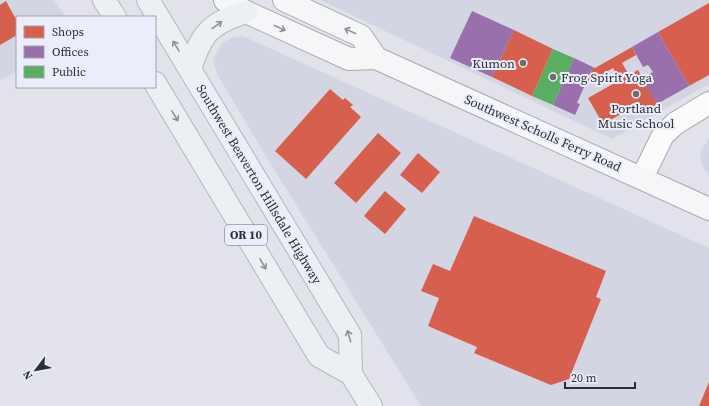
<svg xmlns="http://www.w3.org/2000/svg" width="709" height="406" font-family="'Source Serif 4',serif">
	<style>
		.built { fill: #d3d5e3 }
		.shops { fill: #d6604d }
		.offices { fill: #9970ab }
		.public { fill: #5aae61 }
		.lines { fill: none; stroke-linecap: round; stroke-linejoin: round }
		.street-casing { stroke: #a9aab0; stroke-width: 24 }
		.secondary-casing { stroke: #a9aab0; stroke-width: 24 }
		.primary-casing { stroke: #b3b7bf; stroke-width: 24 }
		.street { stroke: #fbfbfc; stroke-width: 22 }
		.secondary { stroke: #f5f6f8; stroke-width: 22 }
		.primary { stroke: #edf0f3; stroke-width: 22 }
		.oneway { stroke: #8e9094 }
		.oneway2 { stroke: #929296 }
		.poi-dot { fill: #6d6e74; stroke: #ebeefa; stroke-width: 1.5 }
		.labels { text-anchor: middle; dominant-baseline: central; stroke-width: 4; stroke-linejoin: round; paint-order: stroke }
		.shield { fill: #ebeefa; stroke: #67686f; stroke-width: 1 }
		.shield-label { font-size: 12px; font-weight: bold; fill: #2e2f34 }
		.poi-label { font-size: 13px; fill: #2e2f34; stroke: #ebeefa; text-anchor: end }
		.street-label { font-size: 13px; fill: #2e2f34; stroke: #ebeefa }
	</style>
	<rect width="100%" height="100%" fill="#e2e3ea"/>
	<path class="built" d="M 0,0 L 54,0 L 66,17 L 17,17 L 17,71 L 0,81 Z
		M 320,0 L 709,0 L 709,84 L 612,139 Z
		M 243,36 L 709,248 L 709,406 L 421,406 L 262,150 L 217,74 L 213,60 L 222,43 L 234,37 Z
		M 709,137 L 709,175 L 702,165 L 700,153 Z"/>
	<path class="shops" d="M 6,1 L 17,21 L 17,35 L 0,45 L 0,5 Z
		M 709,3 L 709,75 L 689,86 L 658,32 Z
		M 514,30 L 553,49 L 532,96 L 492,77 Z
		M 632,47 L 636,55 L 622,63 L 629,75 L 638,70 L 657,104 L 639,115 L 634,107 L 603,124 L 588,98 L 620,80 L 613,68 L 586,84 L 593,67 L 595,68 Z
		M 330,89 L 343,100 L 345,98 L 353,105 L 350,107 L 361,117 L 306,179 L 275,151 Z
		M 378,133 L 401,153 L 356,203 L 334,183 Z
		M 418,153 L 440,172 L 422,193 L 400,175 Z
		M 385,191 L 406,209 L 385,234 L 364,216 Z
		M 474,216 L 606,271 L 596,297 L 601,299 L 569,379 L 551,385 L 474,353 L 477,347 L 428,326 L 439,298 L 421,291 L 433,264 L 450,271 Z
		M 709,382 L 709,406 L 699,406 Z"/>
	<path class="offices" d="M 472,11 L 514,30 L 492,77 L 450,58 Z
		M 658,32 L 689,86 L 657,104 L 642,79 L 653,72 L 648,65 L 643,67 L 632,47 Z
		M 574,58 L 593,67 L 577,103 L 580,104 L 575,115 L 553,105 Z"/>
	<path class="public" d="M 553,49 L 574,58 L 553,105 L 532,96 Z"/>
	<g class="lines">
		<g class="street-casing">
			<path id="street" d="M 642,178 L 663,135 L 676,123 L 709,103"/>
		</g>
		<g class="secondary-casing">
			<path id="secondary" d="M 225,0 L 246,12 L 349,59 L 376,58 L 709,209
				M 284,0 L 361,36 L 376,58"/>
		</g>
		<g class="primary-casing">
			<path id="primary" d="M 104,0 L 115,17
				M 148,0 L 350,335 L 351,374
				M 190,69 C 202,33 209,24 246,12
				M 155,83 L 319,356 L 351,374 L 371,406"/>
		</g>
		<use href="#street" class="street"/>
		<use href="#secondary" class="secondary"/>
		<use href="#primary" class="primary"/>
	</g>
	<defs><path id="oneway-shaft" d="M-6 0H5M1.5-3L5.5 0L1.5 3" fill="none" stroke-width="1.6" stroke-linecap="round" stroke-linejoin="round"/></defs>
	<g class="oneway">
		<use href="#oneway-shaft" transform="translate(217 25) rotate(-36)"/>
		<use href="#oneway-shaft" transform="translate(176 46) rotate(-121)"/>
		<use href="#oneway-shaft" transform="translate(175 116) rotate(59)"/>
		<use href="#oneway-shaft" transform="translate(263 264) rotate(59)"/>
		<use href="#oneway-shaft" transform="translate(349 336) rotate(-106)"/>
	</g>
	<g class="oneway2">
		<use href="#oneway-shaft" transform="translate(280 28) rotate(25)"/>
		<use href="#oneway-shaft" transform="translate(350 31) rotate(-155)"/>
	</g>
	<g class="poi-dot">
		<circle cx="523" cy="63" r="4"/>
		<circle cx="553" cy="77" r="4"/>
		<circle cx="636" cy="94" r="4"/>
	</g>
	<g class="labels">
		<rect class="shield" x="225" y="225" width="42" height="20" rx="3"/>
		<g class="shield-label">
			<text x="246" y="235">OR 10</text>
		</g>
		<g class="poi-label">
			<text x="515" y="63">Kumon</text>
			<text x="561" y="77" text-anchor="start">Frog Spirit Yoga</text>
			<text x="636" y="108" text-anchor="middle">Portland<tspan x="636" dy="15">Music School</tspan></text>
		</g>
		<g class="street-label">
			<text transform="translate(543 133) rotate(24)">Southwest Scholls Ferry Road</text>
			<text transform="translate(259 184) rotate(59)">Southwest Beaverton Hillsdale Highway</text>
		</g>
	</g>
	<rect x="16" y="16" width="140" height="72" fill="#ebeefa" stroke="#9fa2ab"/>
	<rect x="24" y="26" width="20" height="12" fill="#d6604d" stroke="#9fa2ab"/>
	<text x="52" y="36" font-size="12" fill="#2e2f34">Shops</text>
	<rect x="24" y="46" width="20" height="12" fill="#9970ab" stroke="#9fa2ab"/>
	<text x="52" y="56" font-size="12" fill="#2e2f34">Offices</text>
	<rect x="24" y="66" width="20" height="12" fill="#5aae61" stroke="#9fa2ab"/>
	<text x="52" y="76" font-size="12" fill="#2e2f34">Public</text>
	<g transform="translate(36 370) rotate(238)" stroke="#ebeefa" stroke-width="3" paint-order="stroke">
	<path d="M0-3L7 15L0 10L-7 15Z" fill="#2e2f34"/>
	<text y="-6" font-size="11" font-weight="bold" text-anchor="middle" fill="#2e2f34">N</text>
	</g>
	<path d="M565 382v6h70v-6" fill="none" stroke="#2e2f34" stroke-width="2"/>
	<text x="571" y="382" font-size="12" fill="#2e2f34" stroke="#ebeefa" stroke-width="3" paint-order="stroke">20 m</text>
</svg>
